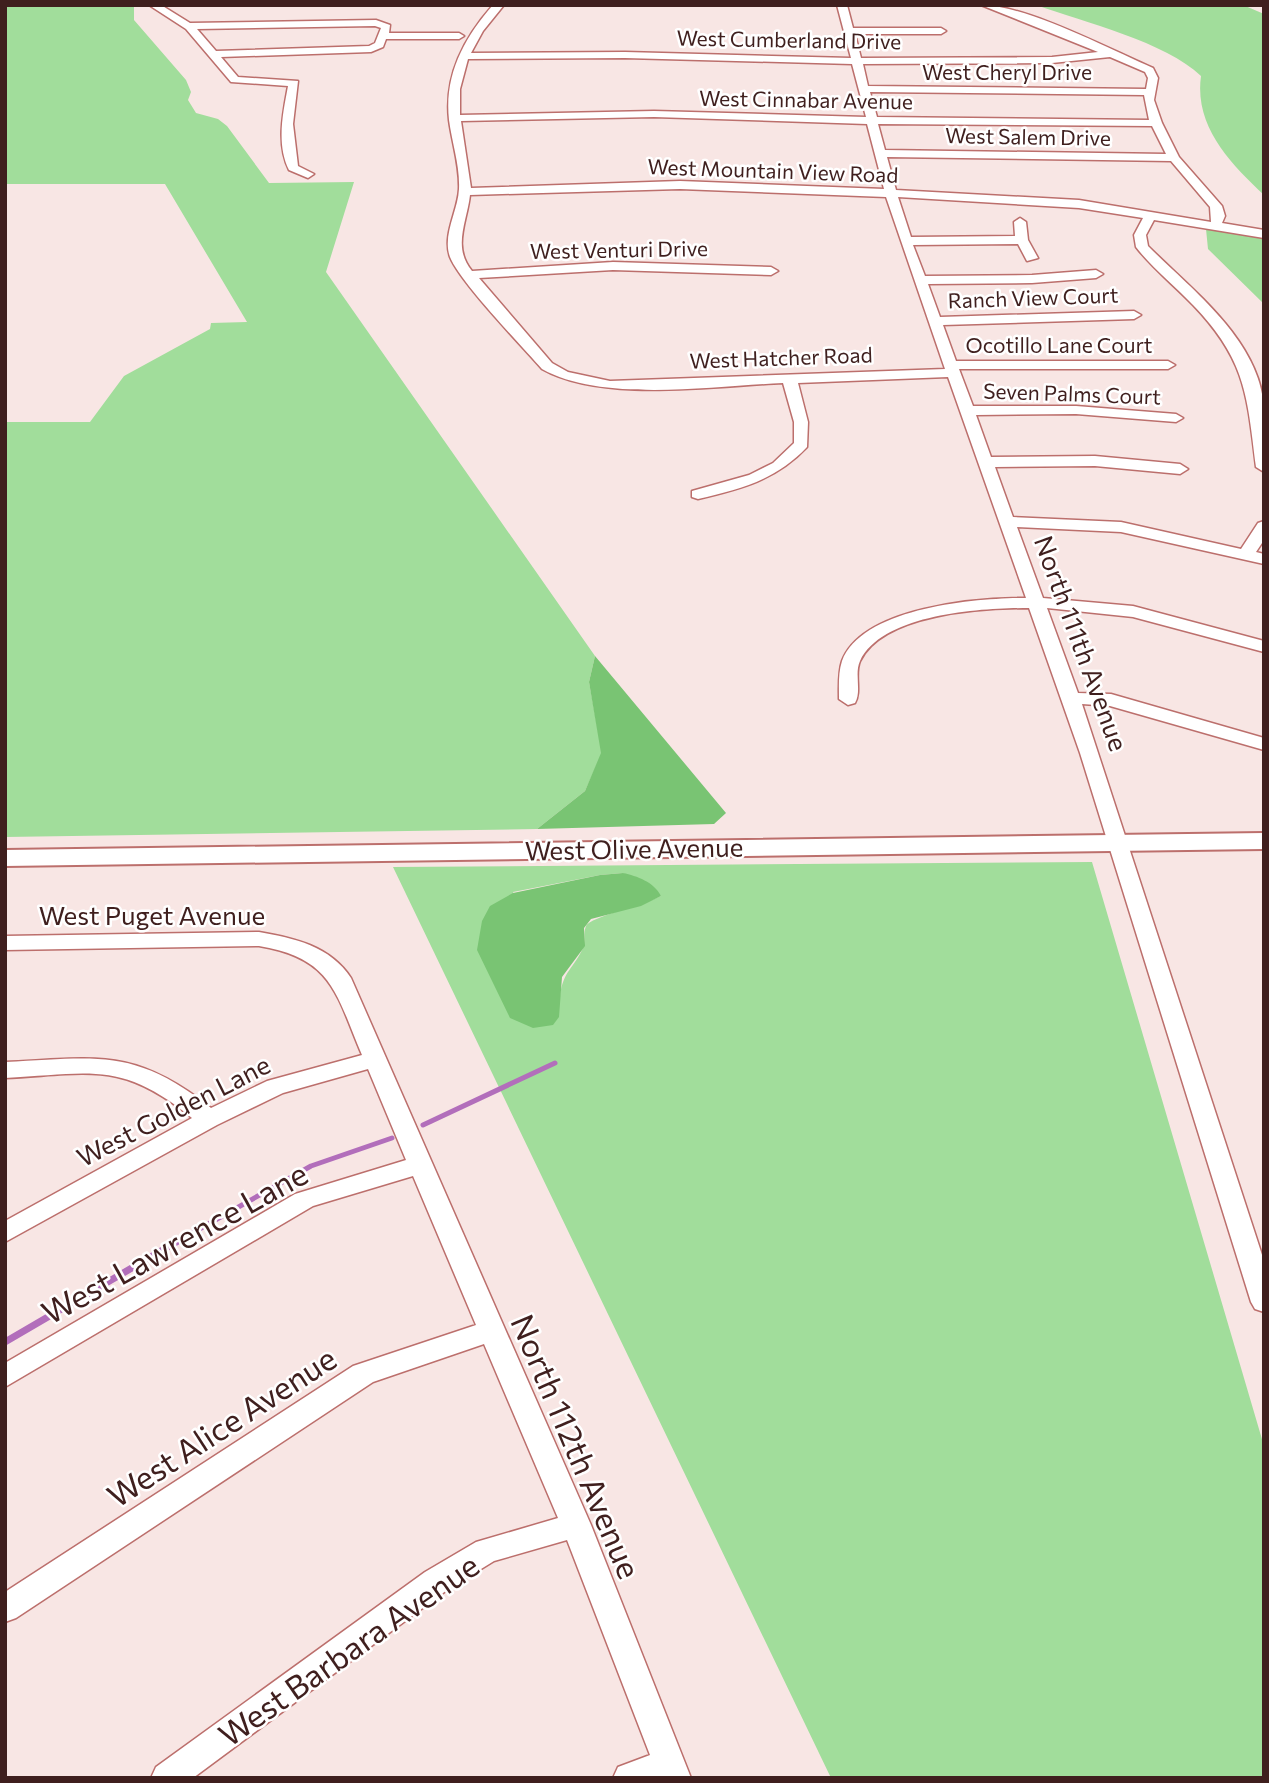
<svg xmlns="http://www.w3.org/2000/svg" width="1269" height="1783" font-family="Commissioner,sans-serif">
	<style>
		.green { fill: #a1dd9b; fill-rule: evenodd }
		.forest { fill: #79c473 }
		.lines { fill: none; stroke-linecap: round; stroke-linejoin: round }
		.stream-far1 { stroke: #b26ebb; stroke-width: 5 }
		.stream { stroke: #b26ebb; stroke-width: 7 }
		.minor-casing { stroke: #bc6f6c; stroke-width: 3 }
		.major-casing { stroke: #bc6f6c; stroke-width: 4 }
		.minor { fill: #fff; fill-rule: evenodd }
		.major { fill: #fff; fill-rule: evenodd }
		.labels { text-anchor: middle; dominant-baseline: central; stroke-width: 5; stroke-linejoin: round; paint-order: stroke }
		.far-street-label { font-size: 21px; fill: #3f1f1e; stroke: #fff }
		.street-label { font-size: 26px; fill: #3f1f1e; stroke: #fff }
		.near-street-label { font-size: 32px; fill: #3f1f1e; stroke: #fff }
	</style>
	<rect width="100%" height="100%" fill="#f8e6e4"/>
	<path class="green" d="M 5,5 L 134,5 L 134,20 L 186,80 L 191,92 L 188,100 L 196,113 L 218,119 L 227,126 L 269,183 L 354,182 L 326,272 L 595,656 L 589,682 L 602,753 L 585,791 L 537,829 L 5,837 L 5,422 L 90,422 L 124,376 L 210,329 L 211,323 L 247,322 L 165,184 L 5,184 Z
		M 1036,5 L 1243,5 L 1264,14 L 1264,195 C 1230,163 1194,126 1201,76 C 1166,42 1084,22 1036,5 Z
		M 1206,229 L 1264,238 L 1264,304 L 1208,249 Z
		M 1092,862 L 1264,1446 L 1264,1778 L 831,1778 L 393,867 ZM 623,873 L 661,896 C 646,904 590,917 586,926 C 583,933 586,941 583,948 C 574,968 563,971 560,996 L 513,892 L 600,875 Z"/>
	<path class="forest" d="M 595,656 L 726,813 L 714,824 L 537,829 L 585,791 L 601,753 L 589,682 Z
		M 623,873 C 637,876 654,882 661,896 L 641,906 L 591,919 L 584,928 L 585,946 L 562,977 L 559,1017 L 553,1025 L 533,1028 L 510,1018 L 477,950 L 482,921 L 490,906 L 513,893 L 600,875 Z"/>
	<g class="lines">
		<path class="stream-far1" d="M 423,1125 L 555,1063
			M 187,1236 L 311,1166 L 392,1138"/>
		<path class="stream" d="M 5,1342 L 190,1234"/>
		<g class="minor-casing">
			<path id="minor" d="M 149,5 L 161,5 L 190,23 L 376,20 L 390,25 L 389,33 L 459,33 L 464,36 L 459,39 L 386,39 L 383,47 L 371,52 L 221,57 L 238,77 L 298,81 L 293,124 L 298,166 L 314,174 L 308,178 L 289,170 C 276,144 283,113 288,86 L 231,82 L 186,29 ZM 375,26 L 381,28 L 375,43 L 369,46 L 216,51 L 197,29 Z
				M 493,5 L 504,5 L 483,31 L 471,53 L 625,52 L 851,58 L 837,5 L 847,5 L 853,28 L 941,28 L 946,31 L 941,34 L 855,34 L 861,58 L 1052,57 L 1098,52 L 981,5 C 1026,5 1111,50 1153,68 L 1158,78 L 1154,100 L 1162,123 L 1179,157 L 1222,206 L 1225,216 L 1222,223 L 1264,230 L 1264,238 L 1154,220 L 1146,235 L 1148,246 C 1192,290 1258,339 1264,406 C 1266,428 1264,450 1264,472 L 1256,467 C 1247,395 1246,360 1193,305 C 1174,285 1152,268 1136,247 L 1134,235 L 1143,218 L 1079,208 L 898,197 L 911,237 L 1015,236 L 1014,222 L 1020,218 L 1026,222 L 1028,240 L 1038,258 L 1027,261 L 1018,244 L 913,245 L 925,276 L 1032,275 L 1096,270 L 1103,274 L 1096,278 L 1032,283 L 928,284 L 940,317 L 1134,311 L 1141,315 L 1134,319 L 943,325 L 956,361 L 1168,361 L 1175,365 L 1168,369 L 959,369 L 973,406 L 1076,406 L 1176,414 L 1183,418 L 1176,422 L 1076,414 L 976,415 L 991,457 L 1095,456 L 1180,464 L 1188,469 L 1180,474 L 1095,466 L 995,467 L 1013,517 L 1121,522 L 1241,549 L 1258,523 L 1264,521 L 1264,540 L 1256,552 L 1264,554 L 1264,564 L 1121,532 L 1017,527 L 1043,598 L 1133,606 L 1264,641 L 1264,652 L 1133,617 L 1047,608 L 1078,693 L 1111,694 L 1264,738 L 1264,750 L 1110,706 L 1082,704 L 1264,1261 L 1264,1312 L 1255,1309 L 1251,1302 L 1080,753 L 1029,608 C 984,608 883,613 860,661 C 854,674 862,691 855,703 L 848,705 L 839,699 C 839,687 838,673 842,661 C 863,607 977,598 1026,598 L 948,377 L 798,383 L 808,422 L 807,447 C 776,480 741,489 698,499 L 692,497 L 692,491 L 749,475 L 773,463 L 794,443 L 794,422 L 783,383 C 714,386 602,403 542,369 C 521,345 460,282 450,257 C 442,235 458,211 459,189 C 460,165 452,143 449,120 C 444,75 464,38 493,5 ZM 1110,57 L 1145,72 L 1148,78 L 1146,89 L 868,86 L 863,64 L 1052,63 ZM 625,58 L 852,64 L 866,117 L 654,111 L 460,115 L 460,89 L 468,59 ZM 870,92 L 1144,95 L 1149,120 L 877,117 ZM 654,117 L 867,124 L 884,189 L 680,181 L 471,188 L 461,121 ZM 878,124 L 1152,126 L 1166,154 L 885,150 ZM 887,157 L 1171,161 L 1210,207 L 1211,222 L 1079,200 L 896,190 ZM 680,189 L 886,197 L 945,369 L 610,381 L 568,372 L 552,363 L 479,278 L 613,270 L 771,275 L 778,271 L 771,267 L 613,262 L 472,271 C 452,247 467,222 470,195 Z
				M 259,932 C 294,938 330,946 351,978 L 591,1525 L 691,1778 L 613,1778 L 618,1767 L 650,1755 L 567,1540 L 494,1561 L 447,1590 L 193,1778 L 151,1778 L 156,1767 L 425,1572 L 476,1542 L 558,1518 L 484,1344 L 373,1382 L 16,1618 L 5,1622 L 5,1592 L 353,1366 L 476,1325 L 413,1176 L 313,1206 L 5,1387 L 5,1363 L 295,1194 L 406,1160 L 368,1069 L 283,1093 L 217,1125 L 5,1242 L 5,1221 L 192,1118 C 121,1060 90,1074 5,1078 L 5,1062 C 97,1058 134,1047 211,1108 L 267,1081 L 362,1055 C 336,994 333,958 259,946 L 5,950 L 5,936 Z"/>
		</g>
		<g class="major-casing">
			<path id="major" d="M 1264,833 L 1264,849 L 5,866 L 5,850 Z"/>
		</g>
		<use href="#minor" class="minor"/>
		<use href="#major" class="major"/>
	</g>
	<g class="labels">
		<g class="far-street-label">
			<text transform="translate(789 39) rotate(1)">West Cumberland Drive</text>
			<text x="1007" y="71">West Cheryl Drive</text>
			<text transform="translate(806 99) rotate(1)">West Cinnabar Avenue</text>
			<text transform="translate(1028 136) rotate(1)">West Salem Drive</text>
			<text transform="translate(773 170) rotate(2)">West Mountain View Road</text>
			<text transform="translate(619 249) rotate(-1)">West Venturi Drive</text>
			<text transform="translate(1033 297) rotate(-2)">Ranch View Court</text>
			<text x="1059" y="344">Ocotillo Lane Court</text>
			<text transform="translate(781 357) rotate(-2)">West Hatcher Road</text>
			<text transform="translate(1072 393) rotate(2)">Seven Palms Court</text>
		</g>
		<g class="street-label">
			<text transform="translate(1082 643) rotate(70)">North 111th Avenue</text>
			<text transform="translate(634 848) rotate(-1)">West Olive Avenue</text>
			<text x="152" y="914">West Puget Avenue</text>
			<text transform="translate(173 1110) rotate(-27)">West Golden Lane</text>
		</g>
		<g class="near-street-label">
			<text transform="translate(174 1242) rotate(-29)">West Lawrence Lane</text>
			<text transform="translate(221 1426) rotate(-33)">West Alice Avenue</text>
			<text transform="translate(577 1446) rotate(67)">North 112th Avenue</text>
			<text transform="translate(348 1649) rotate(-35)">West Barbara Avenue</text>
		</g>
	</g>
	<rect width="1269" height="1783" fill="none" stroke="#3f1f1e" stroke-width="14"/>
</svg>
